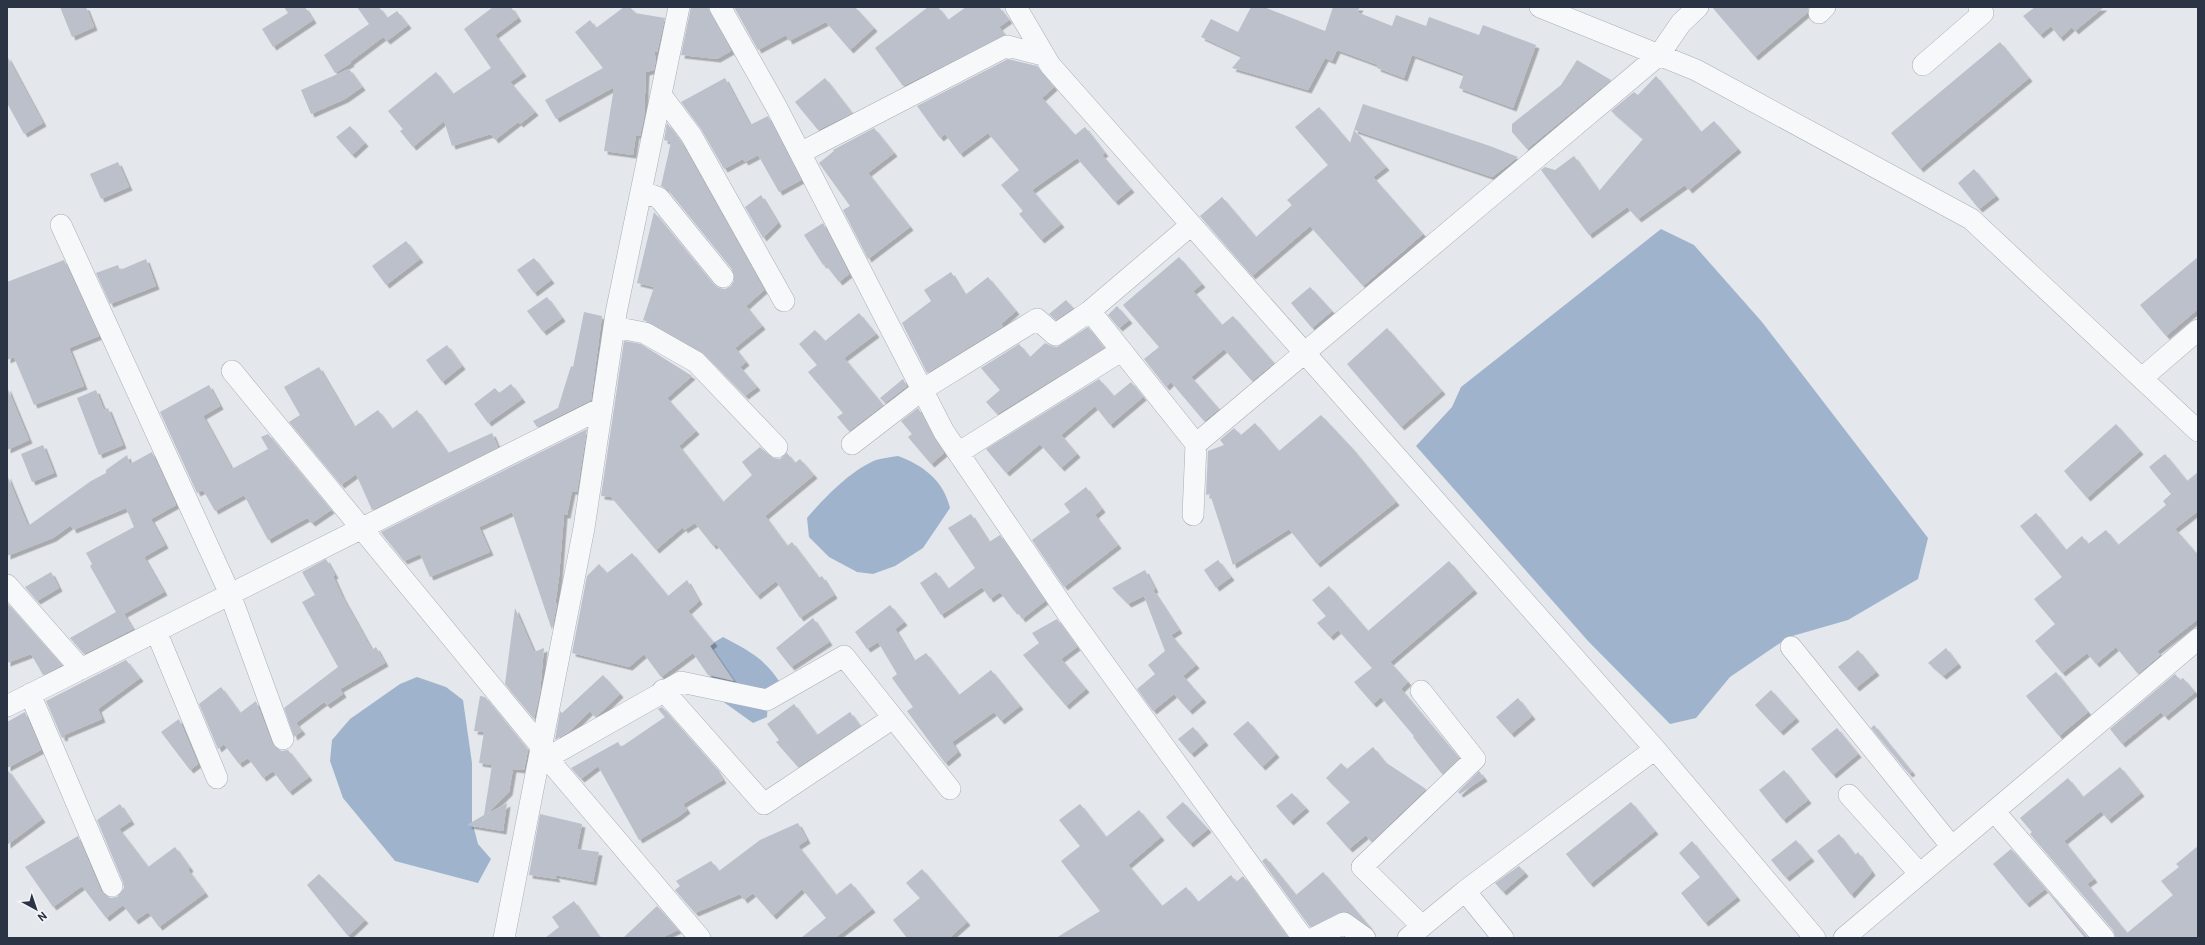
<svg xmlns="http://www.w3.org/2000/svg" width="2205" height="945" font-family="Roboto,sans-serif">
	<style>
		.water { fill: #9fb4cc }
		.building { fill: #bbc0ca; filter: url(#shadow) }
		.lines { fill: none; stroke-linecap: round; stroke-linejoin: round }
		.minor-casing { stroke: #a9aeb7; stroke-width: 22 }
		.minor { stroke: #f7f8fa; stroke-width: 21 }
	</style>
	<defs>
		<filter id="shadow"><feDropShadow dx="3.5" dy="3.5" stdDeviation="0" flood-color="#0004"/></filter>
	</defs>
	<rect width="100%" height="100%" fill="#e4e7ec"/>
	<path class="water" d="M 1661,229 L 1694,245 L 1762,322 L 1928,538 L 1918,579 L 1848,620 L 1789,637 L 1730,677 L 1696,718 L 1670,724 L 1588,641 L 1416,446 L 1452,407 L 1461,387 Z
		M 898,456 C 923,465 944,481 950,508 L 923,548 L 895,566 L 873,574 L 857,572 L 829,557 L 809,537 L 807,518 C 824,498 851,470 876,460 C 883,458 891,457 898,456 Z
		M 723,637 C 753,653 767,660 784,689 L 768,700 L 767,717 L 753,723 L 718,698 L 709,667 L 708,646 Z
		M 417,677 L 446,687 L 463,700 L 472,763 L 472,821 L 478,844 L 491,859 L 478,883 L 395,861 L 343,798 L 330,761 L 332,740 L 350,719 L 400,684 Z"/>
	<path class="building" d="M 60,7 L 86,7 L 94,27 L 72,37 Z
		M 284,7 L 305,7 L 313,20 L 273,47 L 262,29 L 288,13 Z
		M 357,7 L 379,7 L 387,18 L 397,11 L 408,25 L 387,41 L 383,37 L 350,62 L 351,63 L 335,73 L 324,55 L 369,24 Z
		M 493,7 L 511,7 L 518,18 L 495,35 L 523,73 L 510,82 L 535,112 L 520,124 L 518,122 L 495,140 L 491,134 L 452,146 L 444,121 L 413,147 L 400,131 L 403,129 L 388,111 L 436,72 L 453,94 L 491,68 L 464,29 Z
		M 624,7 L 630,7 L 635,13 L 665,18 L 657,52 L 654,52 L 656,59 L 654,70 L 646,72 L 644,117 L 640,136 L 636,135 L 633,155 L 604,151 L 614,87 L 556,119 L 545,100 L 603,68 L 575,32 L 590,20 L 596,28 Z
		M 691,7 L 708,7 L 731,51 L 717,59 L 681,55 Z
		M 734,7 L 855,7 L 874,28 L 850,50 L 826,22 L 789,41 L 786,35 L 758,50 Z
		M 928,7 L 938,7 L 948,20 L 966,7 L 999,7 L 1009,20 L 999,27 L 1005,35 L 903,86 L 875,48 Z
		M 1251,7 L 1264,7 L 1325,31 L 1333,7 L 1360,7 L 1357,12 L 1392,26 L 1396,15 L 1426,26 L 1429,17 L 1479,35 L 1483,25 L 1536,45 L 1513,108 L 1459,88 L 1464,74 L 1412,55 L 1404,78 L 1377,68 L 1378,65 L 1337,50 L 1332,61 L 1325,58 L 1308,90 L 1232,68 L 1242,56 L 1201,37 L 1211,19 L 1238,32 Z
		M 1712,7 L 1809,7 L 1807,13 L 1755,57 Z
		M 2035,7 L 2104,7 L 2075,31 L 2072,27 L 2060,38 L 2051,26 L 2040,35 L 2023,16 Z
		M 2000,42 L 2029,78 L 1920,169 L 1891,133 Z
		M 7,56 L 43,123 L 24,134 L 7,103 Z
		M 1008,59 L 1037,66 L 1054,87 L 1042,98 L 1075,135 L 1085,127 L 1105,153 L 1102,155 L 1131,189 L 1115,202 L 1077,158 L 1032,190 L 1061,224 L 1041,240 L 1019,214 L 1023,211 L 1001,185 L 1019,170 L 988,133 L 960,154 L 945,134 L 940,138 L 917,106 Z
		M 1577,60 L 1611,80 L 1527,149 L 1512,132 L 1512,124 L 1561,85 Z
		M 349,69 L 362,87 L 345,99 L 311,114 L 301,90 Z
		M 1656,76 L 1701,132 L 1714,121 L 1738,149 L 1689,190 L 1685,185 L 1638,219 L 1627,207 L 1589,235 L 1541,170 L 1545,167 L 1555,170 L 1574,156 L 1599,191 L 1643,139 L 1611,111 L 1634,92 L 1638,95 Z
		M 725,78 L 750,125 L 768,116 L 801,180 L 779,192 L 758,155 L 745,162 L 743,159 L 724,169 L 701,129 L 681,102 Z
		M 825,78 L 852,113 L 818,130 L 795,102 Z
		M 1363,104 L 1490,146 L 1518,157 L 1492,177 L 1354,130 Z
		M 1319,107 L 1350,143 L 1354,130 L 1386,167 L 1373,177 L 1423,234 L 1363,286 L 1310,226 L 1252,276 L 1200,216 L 1222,197 L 1256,237 L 1292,205 L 1287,200 L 1328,165 L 1295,127 Z
		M 667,123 L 681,142 L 764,290 L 746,306 L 762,326 L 735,348 L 746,362 L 740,367 L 757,387 L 745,396 L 702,352 L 651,323 L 643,320 L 654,287 L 637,283 L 654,212 L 714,285 L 719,288 L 725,289 L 731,286 L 734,281 L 732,269 L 668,190 L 661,186 L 671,142 L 664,140 Z
		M 350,126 L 365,143 L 352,155 L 336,137 Z
		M 874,128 L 894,153 L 868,173 L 910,227 L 868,259 L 843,210 L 850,206 L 819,163 L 834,151 L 833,150 Z
		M 118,162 L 129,187 L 101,199 L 90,174 Z
		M 1974,169 L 1996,196 L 1979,209 L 1958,183 Z
		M 761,195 L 778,223 L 763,238 L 745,207 Z
		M 823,223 L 849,274 L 839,282 L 825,264 L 823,265 L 804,235 Z
		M 406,241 L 420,259 L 386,285 L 372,266 Z
		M 1179,257 L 1202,284 L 1193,291 L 1222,325 L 1233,316 L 1274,363 L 1252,381 L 1224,349 L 1191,377 L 1219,409 L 1204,421 L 1171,382 L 1166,387 L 1144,359 L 1159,347 L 1123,305 Z
		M 2198,257 L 2198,309 L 2166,336 L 2140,305 Z
		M 534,258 L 551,280 L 534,293 L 517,270 Z
		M 146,259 L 156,286 L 110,304 L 96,273 L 118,265 L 120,270 Z
		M 64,260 L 99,336 L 69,348 L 84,386 L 34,405 L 14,357 L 7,360 L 7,282 Z
		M 951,272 L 965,295 L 988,277 L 1016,311 L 1001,324 L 1003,326 L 927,373 L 902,323 L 931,301 L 924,290 Z
		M 1310,287 L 1332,311 L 1312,328 L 1291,303 Z
		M 547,297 L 562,318 L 543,332 L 527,311 Z
		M 1066,300 L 1073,308 L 1056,320 L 1049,314 Z
		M 1117,306 L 1129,320 L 1119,328 L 1108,315 Z
		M 584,312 L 602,316 L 591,400 L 537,427 L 533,421 L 558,408 L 571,366 L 573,367 Z
		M 859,313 L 876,334 L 844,358 L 883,405 L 849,431 L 837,417 L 843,413 L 808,372 L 817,365 L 799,344 L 815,330 L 825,341 Z
		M 1088,327 L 1104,348 L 997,414 L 986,402 L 1000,390 L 981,368 L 1019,344 L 1030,357 L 1045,343 L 1051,346 L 1057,347 Z
		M 1387,328 L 1442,391 L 1401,427 L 1347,364 Z
		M 624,341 L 641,344 L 692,376 L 667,398 L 696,431 L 679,446 L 723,502 L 752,475 L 742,462 L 760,447 L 773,458 L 780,459 L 787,453 L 795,463 L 800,459 L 814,475 L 765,516 L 787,546 L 792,542 L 819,578 L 822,576 L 834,595 L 800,618 L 776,581 L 757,596 L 716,544 L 713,546 L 695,523 L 684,530 L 683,527 L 656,550 L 611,497 L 601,496 Z
		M 447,345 L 462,366 L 442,382 L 426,360 Z
		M 319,367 L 354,427 L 378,410 L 392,429 L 417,410 L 448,453 L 492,433 L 498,447 L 372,510 L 356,474 L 341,485 L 289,422 L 300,415 L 284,387 Z
		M 903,379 L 907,386 L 885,403 L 880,398 Z
		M 1099,379 L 1114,396 L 1131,382 L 1143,397 L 1110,425 L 1095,406 L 1061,435 L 1077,454 L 1061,468 L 1040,444 L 1006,473 L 986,449 Z
		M 511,384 L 522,399 L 488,423 L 474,404 L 495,388 L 499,393 Z
		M 209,385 L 220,406 L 203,416 L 232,469 L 268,449 L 261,437 L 268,434 L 331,510 L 312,523 L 307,518 L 268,540 L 244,495 L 215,511 L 203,490 L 197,493 L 160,412 Z
		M 7,387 L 29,440 L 7,450 Z
		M 96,390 L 104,410 L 108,408 L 123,445 L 99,455 L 77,398 Z
		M 918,408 L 944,453 L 931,464 L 908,437 L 912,434 L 901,421 Z
		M 1321,415 L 1352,448 L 1396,502 L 1317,564 L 1289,529 L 1233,565 L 1210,494 L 1206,495 L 1208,451 L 1224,445 L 1220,440 L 1234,428 L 1241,435 L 1255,423 L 1279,451 Z
		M 2116,424 L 2140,451 L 2087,498 L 2064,471 Z
		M 587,429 L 577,492 L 572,491 L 567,515 L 564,515 L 559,577 L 555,606 L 557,603 L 552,630 L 512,512 L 479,527 L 490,552 L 430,577 L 420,554 L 404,561 L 383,535 L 381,532 Z
		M 43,445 L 54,473 L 32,482 L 21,454 Z
		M 152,452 L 176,505 L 151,519 L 165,545 L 144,557 L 164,592 L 124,614 L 133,629 L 84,654 L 70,638 L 116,612 L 90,566 L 92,564 L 86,553 L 134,527 L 126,508 L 73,530 L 71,525 L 53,538 L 7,556 L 7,475 L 28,526 L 91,481 L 106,473 L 106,470 L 127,455 L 130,464 Z
		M 2165,454 L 2187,481 L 2198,472 L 2198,511 L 2175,529 L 2198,555 L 2198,619 L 2157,651 L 2160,655 L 2138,674 L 2116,647 L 2096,664 L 2087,653 L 2062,673 L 2035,641 L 2055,624 L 2034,599 L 2062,577 L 2020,526 L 2036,513 L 2066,550 L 2082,536 L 2088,544 L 2106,530 L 2118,545 L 2166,505 L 2163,501 L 2171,494 L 2149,467 Z
		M 1086,487 L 1102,509 L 1095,515 L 1118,545 L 1064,587 L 1032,540 L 1070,512 L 1064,504 Z
		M 971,514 L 989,542 L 1000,535 L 1045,601 L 1022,619 L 1016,610 L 1014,611 L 1000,592 L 990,599 L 982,587 L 941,615 L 920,583 L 936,572 L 948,589 L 975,568 L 948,528 Z
		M 632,553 L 668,596 L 687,580 L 699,601 L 688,611 L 714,643 L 710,646 L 734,681 L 708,675 L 693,653 L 661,677 L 644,654 L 629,667 L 572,653 L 587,576 L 599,564 L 607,573 Z
		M 326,559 L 335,575 L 333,576 L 342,596 L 372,650 L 376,647 L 385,663 L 340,689 L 343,694 L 327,705 L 324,702 L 296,723 L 302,731 L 294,737 L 284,708 L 338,667 L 302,602 L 315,595 L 302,572 Z
		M 1218,560 L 1231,577 L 1216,588 L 1204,570 Z
		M 1449,561 L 1474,590 L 1390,662 L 1408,682 L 1401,689 L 1459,758 L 1442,774 L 1413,737 L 1414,736 L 1381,697 L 1373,704 L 1354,682 L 1372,668 L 1338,630 L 1330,637 L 1317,623 L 1326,616 L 1312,600 L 1329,586 L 1368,631 Z
		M 1145,570 L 1155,589 L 1153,590 L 1179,630 L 1171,635 L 1196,665 L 1183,676 L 1203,699 L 1189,711 L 1174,694 L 1153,711 L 1137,689 L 1155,674 L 1148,665 L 1165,651 L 1144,596 L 1128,604 L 1112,588 Z
		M 51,572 L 59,588 L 37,601 L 25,587 Z
		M 7,603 L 62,665 L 43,675 L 31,654 L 7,663 Z
		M 890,605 L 904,622 L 895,629 L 914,661 L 926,653 L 959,695 L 991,670 L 1020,706 L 1001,721 L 994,712 L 952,742 L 958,752 L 945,763 L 907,711 L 913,707 L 892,678 L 897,674 L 878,642 L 867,649 L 855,632 Z
		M 515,608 L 534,652 L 544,648 L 540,692 L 534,719 L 505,684 Z
		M 813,618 L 829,642 L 791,667 L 776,648 Z
		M 1057,619 L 1077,647 L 1061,659 L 1086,689 L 1066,706 L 1023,655 L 1039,643 L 1032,633 Z
		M 1946,648 L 1958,664 L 1943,676 L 1928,663 Z
		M 1858,650 L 1876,672 L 1856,688 L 1838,667 Z
		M 126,660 L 140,678 L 98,709 L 102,719 L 64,735 L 65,737 L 62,738 L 46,701 Z
		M 2056,672 L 2088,712 L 2059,736 L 2026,696 Z
		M 2175,674 L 2180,680 L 2183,678 L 2195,692 L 2165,717 L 2161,712 L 2122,744 L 2110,729 Z
		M 603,675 L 620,694 L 597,716 L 595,717 L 590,711 L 570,731 L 555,740 L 560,711 L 562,713 Z
		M 221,687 L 240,713 L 256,701 L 272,743 L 281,751 L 288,750 L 309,777 L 289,792 L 273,771 L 263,778 L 248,758 L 239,764 L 224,744 L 218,749 L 199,704 Z
		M 1771,690 L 1796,718 L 1780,732 L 1755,705 Z
		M 480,696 L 485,697 L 528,750 L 524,770 L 513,769 L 509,792 L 487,814 L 507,803 L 503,831 L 467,825 L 484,815 L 492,765 L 479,763 L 484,732 L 474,731 Z
		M 1518,698 L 1532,716 L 1511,734 L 1496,717 Z
		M 794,704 L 817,735 L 850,712 L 860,726 L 798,767 L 776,742 L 779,740 L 767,724 Z
		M 662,707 L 715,767 L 723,780 L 683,804 L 687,810 L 678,817 L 639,840 L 598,766 L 581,779 L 571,768 L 618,742 L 621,747 L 665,717 L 658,709 Z
		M 25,712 L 41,750 L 7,768 L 7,722 Z
		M 179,719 L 198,764 L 190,770 L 161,732 Z
		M 1248,721 L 1276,754 L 1262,767 L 1233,734 Z
		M 1874,725 L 1912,772 L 1909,774 L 1871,728 Z
		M 1193,727 L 1205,742 L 1191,754 L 1178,739 Z
		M 1837,728 L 1858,754 L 1833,775 L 1811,749 Z
		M 1373,747 L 1385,762 L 1426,789 L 1371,842 L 1366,835 L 1349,849 L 1326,823 L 1350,802 L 1326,778 L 1341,763 L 1347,769 Z
		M 2120,767 L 2141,793 L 2108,820 L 2101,811 L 2064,841 L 2094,879 L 2087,884 L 2127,933 L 2173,895 L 2161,881 L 2179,867 L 2176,864 L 2198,846 L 2198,938 L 2116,938 L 2113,930 L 2030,834 L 2032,832 L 2020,818 L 2068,778 L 2083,797 Z
		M 7,769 L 42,819 L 7,845 Z
		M 1784,770 L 1808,800 L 1783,820 L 1759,790 Z
		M 1479,771 L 1484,778 L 1460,794 L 1458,792 Z
		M 1292,793 L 1306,808 L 1290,822 L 1276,806 Z
		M 1183,802 L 1208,829 L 1190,844 L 1166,817 Z
		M 1631,802 L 1655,831 L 1590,884 L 1566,854 Z
		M 120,804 L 131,821 L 119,829 L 148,867 L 175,847 L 190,868 L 188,870 L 205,893 L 159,927 L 148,912 L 135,921 L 123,905 L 106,918 L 82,886 L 53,907 L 25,867 L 78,836 L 101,891 L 110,898 L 117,897 L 124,888 L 123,882 L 97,820 Z
		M 1080,804 L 1106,837 L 1139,810 L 1161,837 L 1128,865 L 1162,906 L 1186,887 L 1198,902 L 1231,875 L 1236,882 L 1243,876 L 1288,938 L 1056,938 L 1100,911 L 1061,861 L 1080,846 L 1059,820 Z
		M 540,814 L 582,824 L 577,849 L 599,852 L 593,882 L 555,875 L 557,879 L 529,875 Z
		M 798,823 L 807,840 L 798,846 L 836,895 L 851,883 L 872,909 L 835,938 L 801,938 L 826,918 L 802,889 L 773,916 L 753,893 L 744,900 L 740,894 L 695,913 L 675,890 L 680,886 L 676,881 L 711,861 L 719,871 L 760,840 Z
		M 1839,834 L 1855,855 L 1858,852 L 1872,872 L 1851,895 L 1817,851 Z
		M 1796,840 L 1811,858 L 1786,878 L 1771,860 Z
		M 1692,841 L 1737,897 L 1705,923 L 1681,893 L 1700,877 L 1679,853 Z
		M 2011,849 L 2088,938 L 2085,938 L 2045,889 L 2026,904 L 1993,864 Z
		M 1266,858 L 1296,895 L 1323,872 L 1370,927 L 1345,911 L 1310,927 L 1262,861 Z
		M 1519,866 L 1525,873 L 1503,892 L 1495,883 Z
		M 922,869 L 967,922 L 949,938 L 907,938 L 893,920 L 920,898 L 906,883 Z
		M 319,874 L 365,920 L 348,936 L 307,885 Z
		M 574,901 L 600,938 L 545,938 L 559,927 L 552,917 Z
		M 657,906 L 678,930 L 661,938 L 623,938 Z"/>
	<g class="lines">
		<g class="minor-casing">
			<path id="minor" d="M 720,7 L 777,108 L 944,432 L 1068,614 L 1303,938
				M 1016,7 L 1050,65 L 1655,749 L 1815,938
				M 1540,7 L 1696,70 L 1971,219 L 2198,431
				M 1819,13 L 1825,7
				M 1923,65 L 1983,13 L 1979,7
				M 661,95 L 691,135 L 784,301
				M 800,153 L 1007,46 L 1043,55
				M 641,191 L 659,198 L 723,277
				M 61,225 L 230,594 L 283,739
				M 1191,225 L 1090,311 L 1196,444
				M 614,327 L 645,333 L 696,362 L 777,447
				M 232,371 L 540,745 L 547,758 L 700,938
				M 2142,378 L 2198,330
				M 852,444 L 922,390 L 1037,319 L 1055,335 L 1090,311
				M 958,453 L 1121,351
				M 1193,515 L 1196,444 L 1659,55 L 1681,23 L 1698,7
				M 7,585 L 81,669
				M 156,631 L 217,778
				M 1791,647 L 1952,847
				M 663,690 L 764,804 L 893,718
				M 1421,691 L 1475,759 L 1362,867 L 1422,926
				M 30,694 L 112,886
				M 7,706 L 602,408
				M 547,758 L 681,682 L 767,700 L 844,656 L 950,789
				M 1849,795 L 1920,874
				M 1994,811 L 2104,938
				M 1465,891 L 1503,938
				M 504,938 L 584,528 L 616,313 L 679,7
				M 1314,938 L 1344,923 L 1365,938
				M 1408,938 L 1465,891 L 1655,749
				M 1844,938 L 2198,639"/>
		</g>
		<use href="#minor" class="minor"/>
	</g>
	<rect width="2205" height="945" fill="none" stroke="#2b3445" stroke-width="16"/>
	<g transform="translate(36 909) rotate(140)" stroke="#f4f6f9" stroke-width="3" paint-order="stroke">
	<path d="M0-3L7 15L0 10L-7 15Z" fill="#2b3445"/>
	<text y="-6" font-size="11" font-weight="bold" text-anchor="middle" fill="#2b3445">N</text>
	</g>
</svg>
